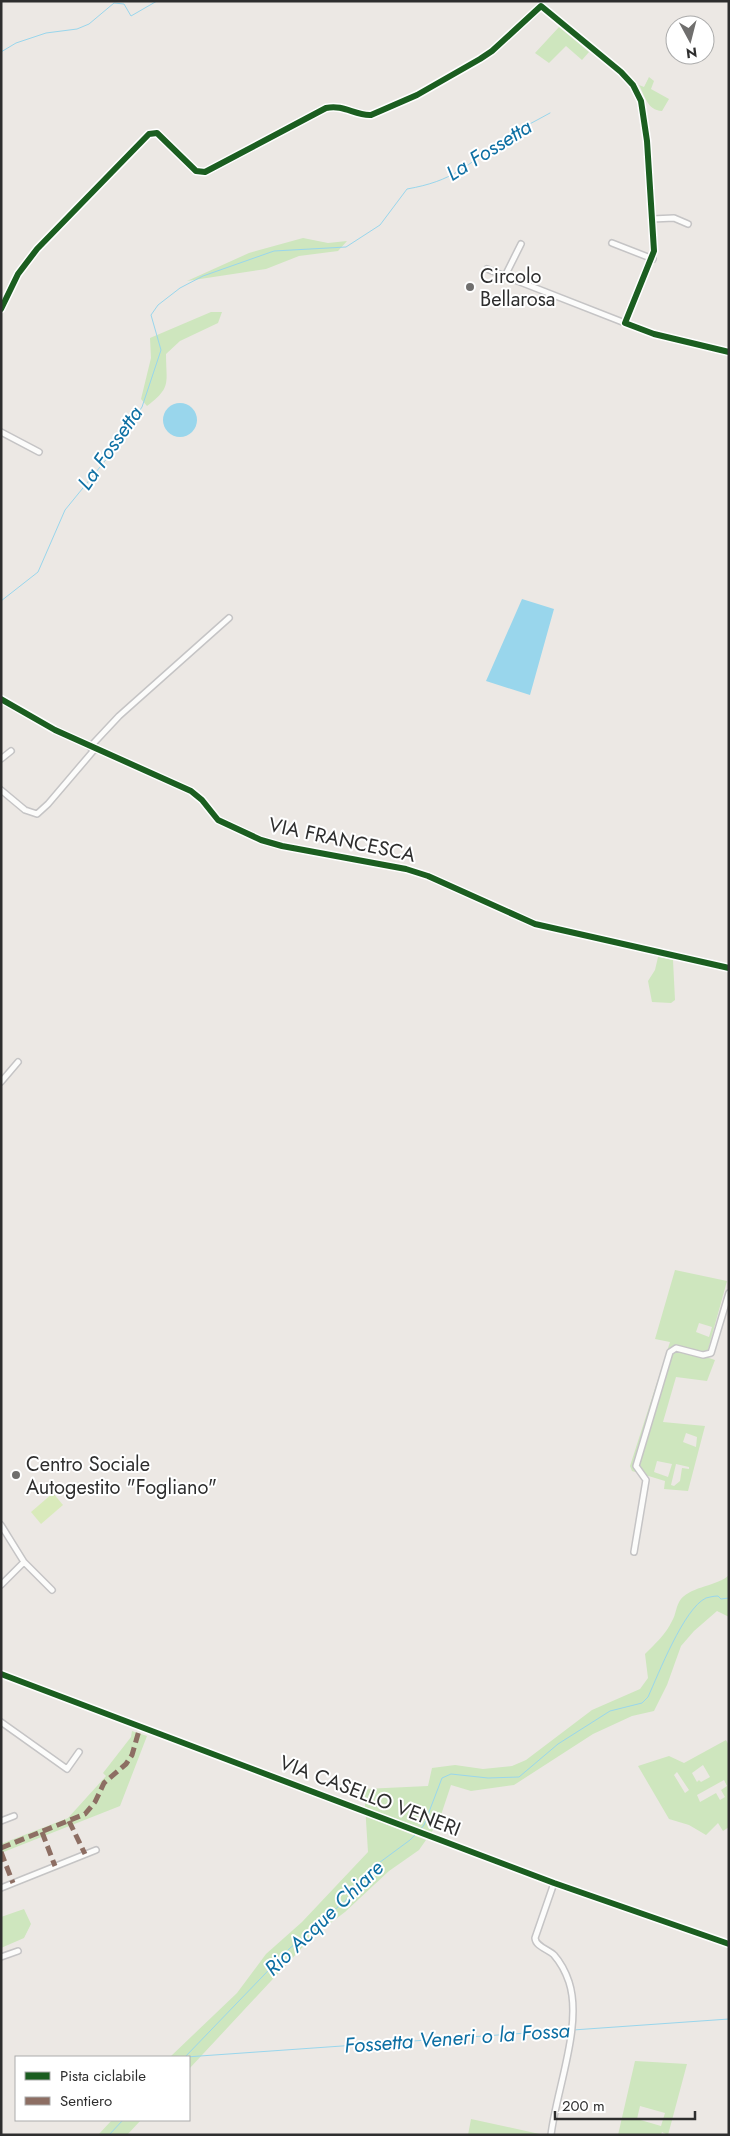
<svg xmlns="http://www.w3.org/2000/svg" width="730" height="2136" font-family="Jost,sans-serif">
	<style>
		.green { fill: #cee6be; fill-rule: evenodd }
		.pitch { fill: #d9eabb }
		.water { fill: #99d6ec }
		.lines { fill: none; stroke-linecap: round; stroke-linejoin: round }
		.stream { stroke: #99d6ec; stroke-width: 1 }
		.minor-casing { stroke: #c5c4c5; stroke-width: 8 }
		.minor { stroke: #fcfcfb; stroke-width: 5 }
		.quiet { stroke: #8d6e63; stroke-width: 5; stroke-dasharray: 10 5; stroke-linecap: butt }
		.cycleway-casing { stroke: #fff; stroke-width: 9 }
		.cycleway { stroke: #1b5e20; stroke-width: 6 }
		.poi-dot { fill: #706f6e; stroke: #fff; stroke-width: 2 }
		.labels { text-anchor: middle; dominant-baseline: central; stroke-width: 4; stroke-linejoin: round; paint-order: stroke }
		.poi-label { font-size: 20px; fill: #2e2e2e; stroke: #fff; text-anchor: start }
		.street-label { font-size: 20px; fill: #2e2e2e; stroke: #fff }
		.water-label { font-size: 21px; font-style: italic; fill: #0d6fa3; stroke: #fff }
	</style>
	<rect width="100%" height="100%" fill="#ece8e4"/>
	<path class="green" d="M 559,27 L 589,52 L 582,60 L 566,46 L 549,63 L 535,53 Z
		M 649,77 L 654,81 L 651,89 L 669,99 L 662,111 C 647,110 645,96 639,85 L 644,87 Z
		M 303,238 L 328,243 L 347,241 L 338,251 L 299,256 L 266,269 L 187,281 L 249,253 Z
		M 211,312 L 222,312 L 218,323 L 180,341 L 166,354 C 166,383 172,387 147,406 L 141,399 L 151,358 L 150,338 Z
		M 658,957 L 673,960 L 675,1000 L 671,1003 L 652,1002 L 648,981 L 655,970 Z
		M 675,1270 L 727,1281 L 706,1357 L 715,1360 L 707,1381 L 676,1377 L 663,1422 L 705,1426 L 688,1491 L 664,1489 L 665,1481 L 632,1471 L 630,1466 L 670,1342 L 655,1339 ZM 699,1323 L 712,1327 L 709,1337 L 696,1332 ZM 686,1433 L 697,1437 L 696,1447 L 683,1442 ZM 657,1461 L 672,1464 L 668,1477 L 654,1472 ZM 676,1464 L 689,1467 L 689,1469 L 682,1468 L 680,1481 L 674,1486 L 671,1485 Z
		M 729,1575 L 729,1617 L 717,1611 L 694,1631 L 681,1646 L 667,1685 L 654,1711 L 632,1716 L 593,1734 L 514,1785 L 471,1791 L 451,1785 L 439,1821 L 431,1833 L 386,1817 L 385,1824 L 426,1840 L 419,1850 L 389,1871 L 345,1912 L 312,1937 L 189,2069 L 189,2057 L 170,2057 L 237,1993 L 266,1954 L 302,1922 L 368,1852 L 364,1789 L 428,1786 L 432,1768 L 455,1765 L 483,1769 L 512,1766 L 526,1760 L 592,1710 L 640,1689 L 648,1678 L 645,1654 C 655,1644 666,1634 672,1621 C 676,1615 676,1605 681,1599 C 692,1586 718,1586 729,1575 Z
		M 132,1731 L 147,1736 L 120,1806 L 1,1853 L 1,1844 L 68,1818 L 106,1776 L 103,1773 L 131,1737 Z
		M 726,1740 L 729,1745 L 729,1827 L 723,1831 L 718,1823 L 706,1835 L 689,1825 L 669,1819 L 638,1766 L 669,1756 L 684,1763 ZM 703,1765 L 710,1777 L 701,1782 L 699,1780 L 697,1782 L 692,1773 ZM 677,1772 L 689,1790 L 685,1793 L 674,1775 ZM 724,1780 L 727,1786 L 721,1790 L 725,1797 L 720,1800 L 716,1793 L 700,1802 L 697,1795 Z
		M 24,1909 L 31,1924 L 24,1938 L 1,1948 L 1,1917 Z
		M 635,2061 L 687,2064 L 668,2135 L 662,2132 L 661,2135 L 618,2135 ZM 640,2106 L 665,2113 L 661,2126 L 637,2119 Z
		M 471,2119 L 544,2135 L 468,2135 Z
		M 112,2120 L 141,2120 L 127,2135 L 98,2135 Z"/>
	<path class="pitch" d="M 53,1493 L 63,1505 L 41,1524 L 31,1512 Z"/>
	<path class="water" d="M163 420a17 17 0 1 1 34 0a17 17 0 1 1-34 0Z
		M 522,599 L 554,609 L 530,695 L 486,681 Z"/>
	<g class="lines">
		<path class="stream" d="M 1,52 L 16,43 L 46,33 L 77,29 L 89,24 L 114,3 L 124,4 L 131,16 L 157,1
			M 1,601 L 38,572 L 65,510 L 109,456 L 142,407 L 161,350 L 151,315 L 158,305 L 180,288 L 203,276 L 274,251 L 346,247 L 380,225 L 407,189 C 453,181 466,166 502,140 C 517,130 534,122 550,113
			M 420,1830 L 424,1825 L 442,1778 L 451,1774 L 488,1778 L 519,1777 L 558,1744 L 610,1711 L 642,1703 L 648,1697 C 658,1675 684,1608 706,1598 C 710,1597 714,1596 718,1596 L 721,1599 L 729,1598
			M 573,2030 L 729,2019
			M 185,2057 L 289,1949 L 346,1900 L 368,1871 L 410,1840 L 417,1833
			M 186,2057 L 569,2030
			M 109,2135 L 123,2120"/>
		<g class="minor-casing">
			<path id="minor" d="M 652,219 L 674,218 L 688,224
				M 612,243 L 653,259
				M 487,269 L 625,323
				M 505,276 L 521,244
				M 1,309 L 18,274 L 37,249 L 149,134 L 157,133 L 196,171 L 205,172 L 326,108 C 344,104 355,116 371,115 L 417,95 L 480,59 L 492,51 L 541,6 L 621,72 L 633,85 L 641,101 L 647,141 L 654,251 L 625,323 L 654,334 L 729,352
				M 1,432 L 39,452
				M 1,699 L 55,730 L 191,791 L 202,800 L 218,820 L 261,840 L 282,846 L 406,869 L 428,876 L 535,924 L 729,968
				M 90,747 L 119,716 L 229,618
				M 1,759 L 11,751
				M 1,790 L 25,810 L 37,814 L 48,804 L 94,750
				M 1,1082 L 18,1062
				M 1,1525 L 24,1562 L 1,1585
				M 634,1552 L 646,1480 L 636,1466 L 670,1352 L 676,1348 L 703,1355 L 711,1353 L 729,1293
				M 24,1562 L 52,1590
				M 1,1674 L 554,1883 L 729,1944
				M 1,1722 L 67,1769 L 79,1752
				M 1,1821 L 14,1816
				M 1,1888 L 96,1850
				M 1,1957 L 18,1951
				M 551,2135 C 556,2091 583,2025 569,1982 C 566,1973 561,1963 554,1955 C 548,1949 536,1947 535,1938 L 554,1883"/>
		</g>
		<use href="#minor" class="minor"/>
		<path class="quiet" d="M 69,1821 L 85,1854
			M 42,1832 L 55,1866
			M 1,1848 L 85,1814 L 95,1802 L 104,1783 L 126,1764 L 132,1755 L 140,1727
			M 1,1852 L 13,1883"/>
		<g class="cycleway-casing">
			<path id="cycleway" d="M 1,309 L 18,274 L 37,249 L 149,134 L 157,133 L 196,171 L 205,172 L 326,108 C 344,104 355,116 371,115 L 417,95 L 480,59 L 492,51 L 541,6 L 621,72 L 633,85 L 641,101 L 647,141 L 654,251 L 625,323 L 654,334 L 729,352
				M 1,699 L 55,730 L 191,791 L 202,800 L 218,820 L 261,840 L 282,846 L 406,869 L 428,876 L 535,924 L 729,968
				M 1,1674 L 554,1883 L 729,1944"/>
		</g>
		<use href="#cycleway" class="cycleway"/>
	</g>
	<g class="poi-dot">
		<circle cx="470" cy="287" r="5"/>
		<circle cx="16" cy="1475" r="5"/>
	</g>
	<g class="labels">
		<g class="poi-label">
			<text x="480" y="276">Circolo<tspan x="480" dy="23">Bellarosa</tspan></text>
			<text x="26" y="1464">Centro Sociale<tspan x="26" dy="23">Autogestito "Fogliano"</tspan></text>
		</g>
		<g class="street-label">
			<text transform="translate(342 840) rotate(12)">VIA FRANCESCA</text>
			<text transform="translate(370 1796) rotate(21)">VIA CASELLO VENERI</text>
		</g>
		<g class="water-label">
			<text transform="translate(489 150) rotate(-32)">La Fossetta</text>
			<text transform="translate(110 448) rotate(-55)">La Fossetta</text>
			<text transform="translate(324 1918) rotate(-44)">Rio Acque Chiare</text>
			<text transform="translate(457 2038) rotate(-4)">Fossetta Veneri o la Fossa</text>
		</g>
	</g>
	<rect width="730" height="2136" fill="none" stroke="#2e2e2e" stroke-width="5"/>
	<rect x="15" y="2056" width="175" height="65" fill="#ffffff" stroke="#ababab"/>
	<rect x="25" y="2072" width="25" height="8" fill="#1b5e20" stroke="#ababab"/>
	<text x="60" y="2081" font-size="15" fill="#2e2e2e">Pista ciclabile</text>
	<rect x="25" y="2097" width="25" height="8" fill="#8d6e63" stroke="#ababab"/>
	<text x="60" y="2106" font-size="15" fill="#2e2e2e">Sentiero</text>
	<g transform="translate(690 40) rotate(173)"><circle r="24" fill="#ffffff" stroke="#ababab"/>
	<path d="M0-4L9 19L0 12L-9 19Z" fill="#706f6e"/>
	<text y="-8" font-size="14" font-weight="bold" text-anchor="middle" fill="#2e2e2e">N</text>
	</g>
	<path d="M555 2111v8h140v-8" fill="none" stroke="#2e2e2e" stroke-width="2.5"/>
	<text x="562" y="2111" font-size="15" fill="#2e2e2e" stroke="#ffffff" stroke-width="4" paint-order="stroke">200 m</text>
</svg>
